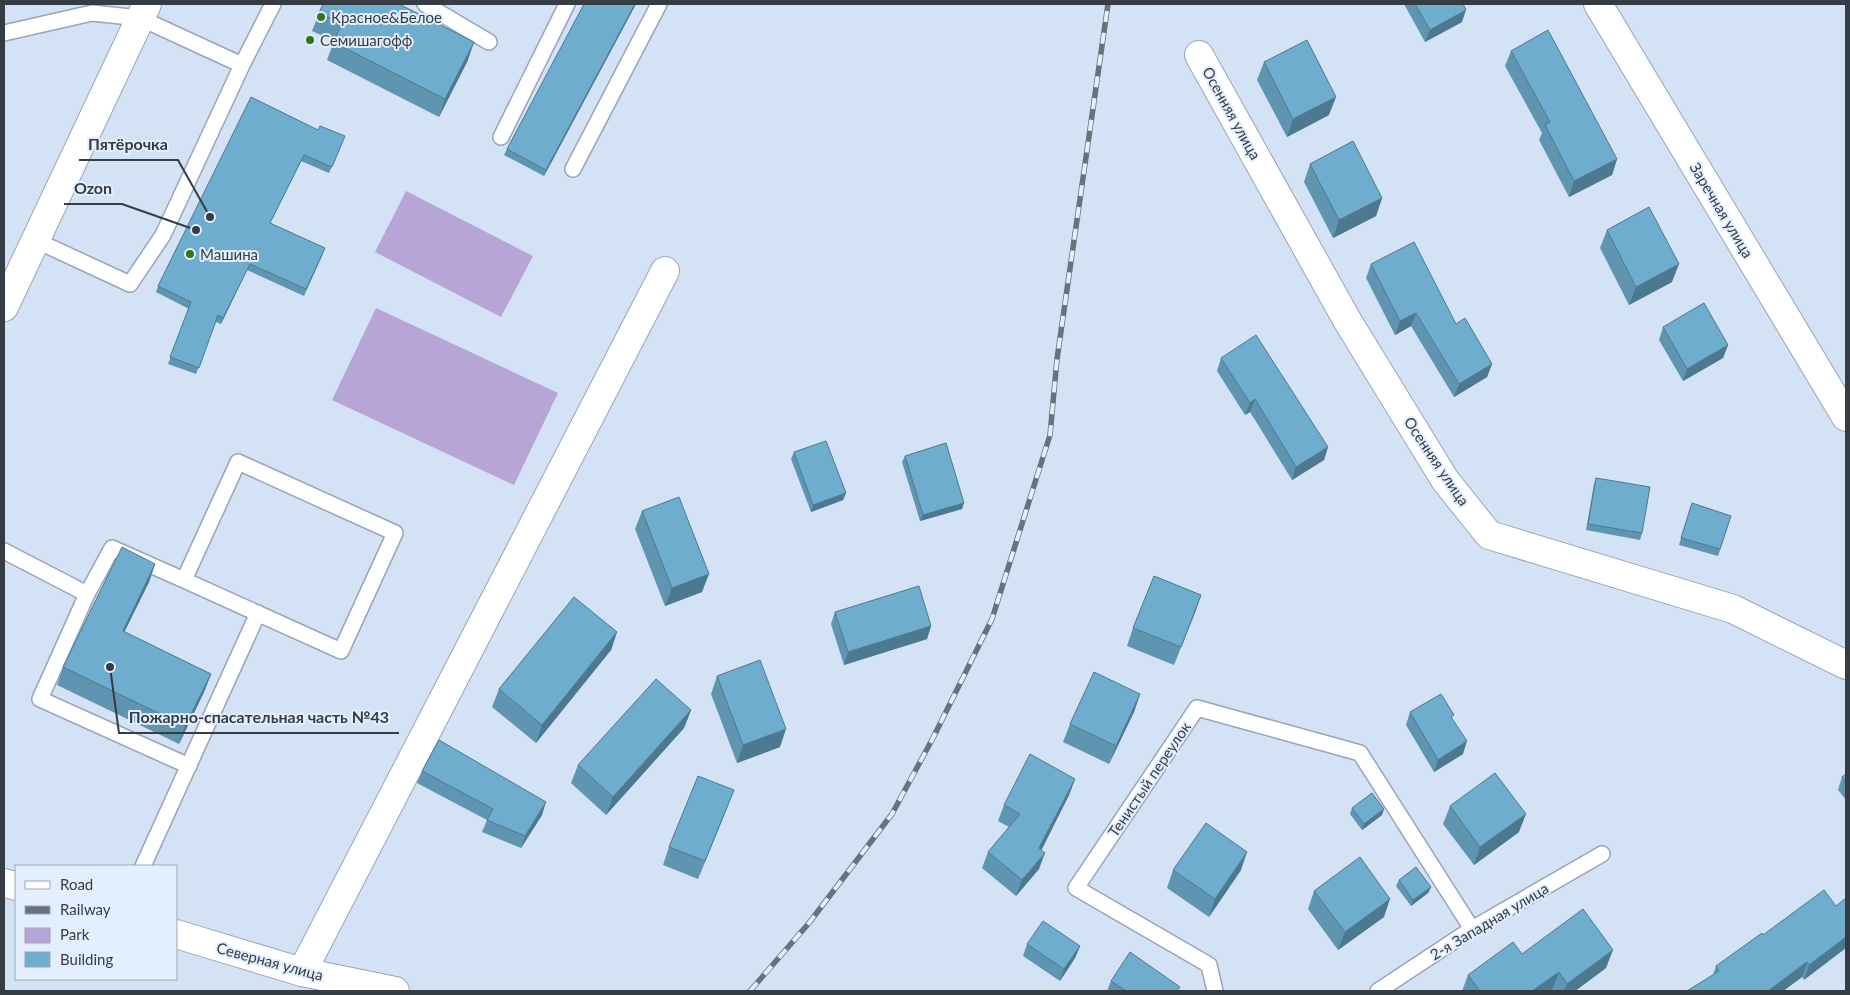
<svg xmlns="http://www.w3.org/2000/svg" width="1850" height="995" font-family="Lato,sans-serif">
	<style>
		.green { fill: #b7a5d8 }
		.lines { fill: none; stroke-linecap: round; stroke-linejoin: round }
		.lane-casing { stroke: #97a5b7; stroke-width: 18 }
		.street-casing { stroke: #97a5b7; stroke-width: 30 }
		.secondary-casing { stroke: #97a5b7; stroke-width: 30 }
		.lane { stroke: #fff; stroke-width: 15 }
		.street { stroke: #fff; stroke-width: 28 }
		.secondary { stroke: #fff; stroke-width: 28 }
		.rail-casing { stroke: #68717c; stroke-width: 5.5 }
		.rail { stroke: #e3effe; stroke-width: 4; stroke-dasharray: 11; stroke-linecap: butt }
		.wall { fill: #5f95b0 }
		.shaded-wall { fill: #4d7990 }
		.building { fill: #6eadcd; stroke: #4d7990 }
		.poi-dot { fill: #2f771b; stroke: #e3effe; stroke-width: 2 }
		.labels { text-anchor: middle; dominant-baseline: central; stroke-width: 4; stroke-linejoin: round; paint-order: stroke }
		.poi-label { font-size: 15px; fill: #363c43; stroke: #e3effe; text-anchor: start }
		.street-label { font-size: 15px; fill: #363c43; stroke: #e3effe }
		.leader { fill: none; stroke: #363c43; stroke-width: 2 }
		.callout-dot { fill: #363c43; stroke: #e3effe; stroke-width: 2 }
		.callout-label { font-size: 16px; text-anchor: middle; font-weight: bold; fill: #363c43; stroke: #e3effe; stroke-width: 4; stroke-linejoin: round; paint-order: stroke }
	</style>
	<rect width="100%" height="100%" fill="#d3e2f5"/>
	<path class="green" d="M 406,191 L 533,256 L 501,317 L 375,252 Z
		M 376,308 L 558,393 L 514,485 L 332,400 Z"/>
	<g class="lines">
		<g class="lane-casing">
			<path id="lane" d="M 425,4 L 489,42
				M 4,33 L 92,13 L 140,18 L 242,65 L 163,235 L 130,284 L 35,240
				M 242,65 L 273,4
				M 501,137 L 567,4
				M 573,169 L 659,4
				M 238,462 L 395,533 L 341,651 L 184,580 Z
				M 4,551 L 87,594 L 112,548 L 184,580
				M 87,594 L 40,699 L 189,766
				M 143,866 L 258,613
				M 1215,991 L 1209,965 L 1076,888 L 1197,708 L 1360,753 L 1472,929
				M 1378,991 L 1472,929 L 1602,854"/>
		</g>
		<g class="street-casing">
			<path id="street" d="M 1598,4 L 1846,417
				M 1199,55 L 1347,320 L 1445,480 L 1489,535 L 1733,609 L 1846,665
				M 302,972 L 665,271"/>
		</g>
		<g class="secondary-casing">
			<path id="secondary" d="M 4,307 L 147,4
				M 4,883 L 16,886
				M 176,934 L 302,972 L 395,991"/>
		</g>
		<use href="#lane" class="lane"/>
		<use href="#street" class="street"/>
		<use href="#secondary" class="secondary"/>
		<g class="rail-casing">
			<path id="rail" d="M 750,991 L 809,923 L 892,814 L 934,736 L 992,619 L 1050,435 L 1057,359 L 1108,4"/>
		</g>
		<use href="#rail" class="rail"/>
	</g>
	<path class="wall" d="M 636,4 L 544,176 L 504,155 L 507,149 Z
		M 1404,4 L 1463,4 L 1462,22 L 1425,42 Z
		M 319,13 L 468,60 L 439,117 L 327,60 L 334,41 L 312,31 Z
		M 1511,51 L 1617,159 L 1612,175 L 1569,197 L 1539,140 L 1542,133 L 1505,66 Z
		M 1264,62 L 1329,115 L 1287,137 L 1257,80 Z
		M 318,130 L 345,136 L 329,173 L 301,161 L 270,223 L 323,254 L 304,296 L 247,270 L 221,324 L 216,322 L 196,374 L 168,364 L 189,309 L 156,292 L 158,286 Z
		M 1310,164 L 1382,198 L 1376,216 L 1333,238 L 1304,182 Z
		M 1607,230 L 1672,282 L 1629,305 L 1600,248 Z
		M 1371,264 L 1456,324 L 1492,364 L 1487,377 L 1454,397 L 1411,326 L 1395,335 L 1366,278 Z
		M 1663,327 L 1728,345 L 1723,358 L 1683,381 L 1659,340 Z
		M 1221,358 L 1328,447 L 1324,460 L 1292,480 L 1250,412 L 1245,415 L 1217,371 Z
		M 794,452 L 846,493 L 843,500 L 811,512 L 791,459 Z
		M 905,456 L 962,509 L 920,521 L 902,462 Z
		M 1596,478 L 1642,533 L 1640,540 L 1586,530 L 1594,484 Z
		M 1690,509 L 1731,516 L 1718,556 L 1679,545 Z
		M 642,511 L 702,592 L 665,606 L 635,529 Z
		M 155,564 L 149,582 L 124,632 L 211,674 L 204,692 L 179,744 L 57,685 L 63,667 Z
		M 1201,595 L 1174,665 L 1127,646 L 1133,628 Z
		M 835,612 L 931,626 L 927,639 L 844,665 L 831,624 Z
		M 617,632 L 611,650 L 536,743 L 492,707 L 499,689 Z
		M 717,676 L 780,747 L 737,763 L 711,694 Z
		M 1140,694 L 1134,712 L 1109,764 L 1063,742 L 1070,724 Z
		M 691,710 L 684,728 L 606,815 L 571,783 L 578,765 Z
		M 1410,712 L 1452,719 L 1463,754 L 1434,772 L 1406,725 Z
		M 422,771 L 542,815 L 521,848 L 482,832 L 487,820 L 417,783 Z
		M 1846,774 L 1846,800 L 1838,790 L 1842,777 Z
		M 1075,779 L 1069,795 L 1041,850 L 1039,869 L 1016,896 L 982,868 L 988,852 L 1009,827 L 998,821 L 1004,805 Z
		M 734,790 L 698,879 L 663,865 L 669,847 Z
		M 1450,806 L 1519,832 L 1474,865 L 1443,824 Z
		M 1352,808 L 1382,815 L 1362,830 L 1350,814 Z
		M 1173,870 L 1241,870 L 1209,917 L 1167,888 Z
		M 1399,880 L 1431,887 L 1428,893 L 1411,906 L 1396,886 Z
		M 1314,891 L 1384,917 L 1338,950 L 1308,909 Z
		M 1836,906 L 1804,980 L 1802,977 L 1783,991 L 1687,991 L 1713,975 L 1716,966 L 1763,935 Z
		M 1027,944 L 1080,946 L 1075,958 L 1060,981 L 1023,956 Z
		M 1522,954 L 1606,968 L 1575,991 L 1553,991 L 1552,990 L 1550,991 L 1462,991 L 1468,975 Z
		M 1111,981 L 1179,991 L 1107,991 Z"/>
	<path class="shaded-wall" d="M 635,4 L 636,4 L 544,176 L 546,170 Z
		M 1466,10 L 1462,22 L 1425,42 L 1430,30 Z
		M 474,42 L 468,60 L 439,117 L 445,99 Z
		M 1336,97 L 1329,115 L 1287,137 L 1293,119 Z
		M 1617,159 L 1612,175 L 1569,197 L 1574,181 Z
		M 1382,198 L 1376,216 L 1333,238 L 1339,220 Z
		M 250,264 L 247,270 L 221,324 L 223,318 Z
		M 1679,264 L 1672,282 L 1629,305 L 1636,287 Z
		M 1416,313 L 1411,326 L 1395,335 L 1400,321 Z
		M 1728,345 L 1723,358 L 1683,381 L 1687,369 Z
		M 1492,364 L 1487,377 L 1454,397 L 1459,384 Z
		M 1255,399 L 1250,412 L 1245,415 L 1250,403 Z
		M 1328,447 L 1324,460 L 1292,480 L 1296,467 Z
		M 846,493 L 843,500 L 811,512 L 813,505 Z
		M 964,503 L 962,509 L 920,521 L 923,515 Z
		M 155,564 L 149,582 L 116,649 L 123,631 Z
		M 709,574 L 702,592 L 665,606 L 672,588 Z
		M 1201,595 L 1195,613 L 1174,665 L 1181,647 Z
		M 931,626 L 927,639 L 844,665 L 848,652 Z
		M 617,632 L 611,650 L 536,743 L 542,725 Z
		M 211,674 L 204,692 L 179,744 L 185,726 Z
		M 1140,694 L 1134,712 L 1109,764 L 1116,746 Z
		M 691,710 L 684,728 L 606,815 L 613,797 Z
		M 786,729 L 780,747 L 737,763 L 743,745 Z
		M 1467,741 L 1463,754 L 1434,772 L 1438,760 Z
		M 1075,779 L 1069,795 L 1034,865 L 1039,848 Z
		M 734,790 L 727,808 L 698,879 L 705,861 Z
		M 546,802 L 542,815 L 521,848 L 525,836 Z
		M 1384,809 L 1382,815 L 1362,830 L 1364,824 Z
		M 1526,814 L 1519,832 L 1474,865 L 1480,847 Z
		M 1247,852 L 1241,870 L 1209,917 L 1215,899 Z
		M 1045,853 L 1039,869 L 1016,896 L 1022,880 Z
		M 1431,887 L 1428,893 L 1411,906 L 1413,900 Z
		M 1390,899 L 1384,917 L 1338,950 L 1345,932 Z
		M 1846,937 L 1846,948 L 1804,980 L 1809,965 Z
		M 1080,946 L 1075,958 L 1060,981 L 1064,969 Z
		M 1613,950 L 1606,968 L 1575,991 L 1564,991 L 1567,984 Z
		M 1807,962 L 1802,977 L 1783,991 L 1768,991 Z
		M 1559,972 L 1552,990 L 1550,991 L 1532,991 Z"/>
	<path class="building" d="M 323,4 L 399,4 L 474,42 L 445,99 L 333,42 L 342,24 L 319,13 Z
		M 584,4 L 635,4 L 546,170 L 507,149 Z
		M 1415,4 L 1463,4 L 1466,10 L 1430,30 Z
		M 1548,30 L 1617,159 L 1574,181 L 1545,125 L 1550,122 L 1511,51 Z
		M 1307,40 L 1336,97 L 1293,119 L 1264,62 Z
		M 251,97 L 318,130 L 320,126 L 345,136 L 332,167 L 304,155 L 270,223 L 325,248 L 306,289 L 250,264 L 223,318 L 218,315 L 199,368 L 170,357 L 191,302 L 158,286 Z
		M 1353,141 L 1382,198 L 1339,220 L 1310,164 Z
		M 1649,207 L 1679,264 L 1636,287 L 1607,230 Z
		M 1414,242 L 1456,324 L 1465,318 L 1492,364 L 1459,384 L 1416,313 L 1400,321 L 1371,264 Z
		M 1704,303 L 1728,345 L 1687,369 L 1663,327 Z
		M 1256,335 L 1328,447 L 1296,467 L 1255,399 L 1250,403 L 1221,358 Z
		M 826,441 L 846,493 L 813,505 L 794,452 Z
		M 946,443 L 964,503 L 923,515 L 905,456 Z
		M 1596,478 L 1650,487 L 1642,533 L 1588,524 Z
		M 679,497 L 709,574 L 672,588 L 642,511 Z
		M 1692,503 L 1731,516 L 1720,549 L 1681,538 Z
		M 122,547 L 155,564 L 123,631 L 211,674 L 185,726 L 63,667 Z
		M 1154,576 L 1201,595 L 1181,647 L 1133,628 Z
		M 919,586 L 931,626 L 848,652 L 835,612 Z
		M 574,597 L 617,632 L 542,725 L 499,689 Z
		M 760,660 L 786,729 L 743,745 L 717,676 Z
		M 1094,672 L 1140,694 L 1116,746 L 1070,724 Z
		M 656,679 L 691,710 L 613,797 L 578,765 Z
		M 1441,694 L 1454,715 L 1451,717 L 1467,741 L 1438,760 L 1410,712 Z
		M 439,740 L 546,802 L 525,836 L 487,820 L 493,809 L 422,771 Z
		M 1030,754 L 1075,779 L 1039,848 L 1045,853 L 1022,880 L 988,852 L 1020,814 L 1004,805 Z
		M 1495,773 L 1526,814 L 1480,847 L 1450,806 Z
		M 1846,774 L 1846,782 L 1842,777 Z
		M 698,776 L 734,790 L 705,861 L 669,847 Z
		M 1372,793 L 1384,809 L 1364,824 L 1352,808 Z
		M 1206,823 L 1247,852 L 1215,899 L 1173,870 Z
		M 1360,857 L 1390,899 L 1345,932 L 1314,891 Z
		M 1416,867 L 1431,887 L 1413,900 L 1399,880 Z
		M 1824,890 L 1836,906 L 1846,898 L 1846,937 L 1809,965 L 1807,962 L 1768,991 L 1687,991 L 1719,971 L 1716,966 L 1762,933 L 1763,935 Z
		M 1583,909 L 1613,950 L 1567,984 L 1559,972 L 1532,991 L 1480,991 L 1468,975 L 1513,942 L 1522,954 Z
		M 1043,921 L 1080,946 L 1064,969 L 1027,944 Z
		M 1130,952 L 1180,987 L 1177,991 L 1126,991 L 1111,981 Z"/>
	<g class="poi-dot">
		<circle cx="321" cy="17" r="5"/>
		<circle cx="310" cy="40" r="5"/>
		<circle cx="190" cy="254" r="5"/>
	</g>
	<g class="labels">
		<g class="poi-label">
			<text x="331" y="17">Красное&amp;Белое</text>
			<text x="320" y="40">Семишагофф</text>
			<text x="200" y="254">Машина</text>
		</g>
		<g class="street-label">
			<text transform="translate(1232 113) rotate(61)">Осенняя улица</text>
			<text transform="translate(1722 210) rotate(59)">Заречная улица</text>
			<text transform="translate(1437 461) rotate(56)">Осенняя улица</text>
			<text transform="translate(1149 779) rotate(-56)">Тенистый переулок</text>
			<text transform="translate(1489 921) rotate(-31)">2-я Западная улица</text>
			<text transform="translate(270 961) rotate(15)">Северная улица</text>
		</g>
	</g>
	<path class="leader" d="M210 217L178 160H79M196 230L122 204H64M110 667L119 733H399"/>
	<g class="callout-dot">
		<circle cx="210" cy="217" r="5"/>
		<circle cx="196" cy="230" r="5"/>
		<circle cx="110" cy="667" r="5"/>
	</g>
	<g class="callout-label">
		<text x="128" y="150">Пятёрочка</text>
		<text x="93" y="194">Ozon</text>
		<text x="259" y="723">Пожарно-спасательная часть №43</text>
	</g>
	<rect width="1850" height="995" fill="none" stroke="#363c43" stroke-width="10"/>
	<rect x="15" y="865" width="162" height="115" fill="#e3effe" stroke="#9ea7b3"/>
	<rect x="25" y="881" width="25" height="8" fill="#ffffff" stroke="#9ea7b3"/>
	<text x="60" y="890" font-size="15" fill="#363c43">Road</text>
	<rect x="25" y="906" width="25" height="8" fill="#68717c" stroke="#9ea7b3"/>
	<text x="60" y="915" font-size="15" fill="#363c43">Railway</text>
	<rect x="25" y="928" width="25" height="15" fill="#b7a5d8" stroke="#9ea7b3"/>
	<text x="60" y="940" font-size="15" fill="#363c43">Park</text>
	<rect x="25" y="952" width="25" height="15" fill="#6eadcd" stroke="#9ea7b3"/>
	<text x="60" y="965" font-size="15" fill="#363c43">Building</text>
</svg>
